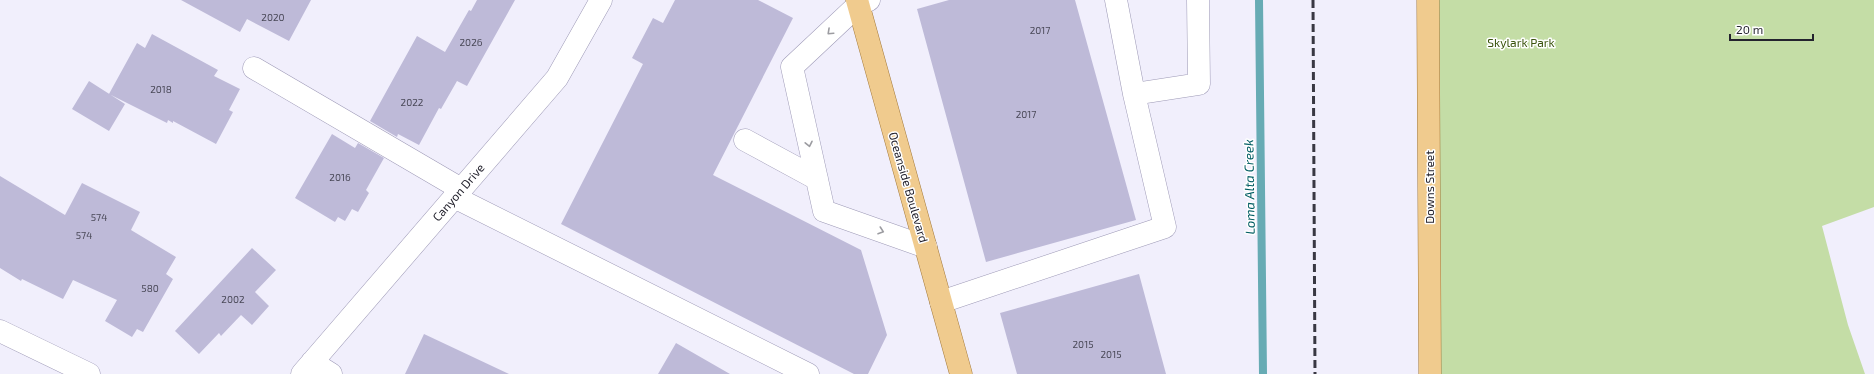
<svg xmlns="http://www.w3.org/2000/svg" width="1874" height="374" font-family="'Exo 2',sans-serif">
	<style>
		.green { fill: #c4dda6 }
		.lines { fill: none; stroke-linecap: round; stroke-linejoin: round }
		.stream { stroke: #67abb4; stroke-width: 8 }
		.building { fill: #bebad8 }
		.minor-casing { stroke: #9d99b6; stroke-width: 23 }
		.major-casing { stroke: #a2793c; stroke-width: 23 }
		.minor { stroke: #fff; stroke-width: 22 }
		.major { stroke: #f0cb8e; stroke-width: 22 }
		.rail { stroke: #393843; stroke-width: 3; stroke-dasharray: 8 4; stroke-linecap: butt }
		.oneway { stroke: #9c9ca1 }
		.labels { text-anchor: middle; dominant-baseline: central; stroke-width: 3; stroke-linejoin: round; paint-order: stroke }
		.number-label { font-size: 10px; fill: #4a4958 }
		.park-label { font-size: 12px; fill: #3b540e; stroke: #fff }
		.street-label { font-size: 12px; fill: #24232e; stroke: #fff }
		.water-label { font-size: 13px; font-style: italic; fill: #025d63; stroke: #fff }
	</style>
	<rect width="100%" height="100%" fill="#f1effc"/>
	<path class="green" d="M 1428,0 L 1874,0 L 1874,207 L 1822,226 L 1848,325 L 1865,374 L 1430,374 Z"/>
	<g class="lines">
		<path class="stream" d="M 1259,0 L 1263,374"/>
	</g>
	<path class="building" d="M 181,0 L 311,0 L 289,41 L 247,19 L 240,32 Z
		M 477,0 L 515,0 L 467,86 L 457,81 L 441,109 L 439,108 L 419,145 L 398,134 L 397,137 L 370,121 L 417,36 L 445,52 L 469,10 L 471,11 Z
		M 675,0 L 758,0 L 793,18 L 713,175 L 861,250 L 887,335 L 868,374 L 854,374 L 561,224 L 643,64 L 632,58 L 653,18 L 663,23 Z
		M 949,0 L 1075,0 L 1136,220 L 986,262 L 917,9 Z
		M 152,34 L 218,70 L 214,76 L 240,89 L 229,110 L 233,112 L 216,144 L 173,121 L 173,123 L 168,120 L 167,123 L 109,94 L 137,43 L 145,48 Z
		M 89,81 L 125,104 L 109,131 L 72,109 Z
		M 332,134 L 355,148 L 358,143 L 384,158 L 366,190 L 369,193 L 358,212 L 352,209 L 345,221 L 338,217 L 335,222 L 295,198 Z
		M 0,176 L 65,215 L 82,183 L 140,212 L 131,230 L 176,257 L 166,274 L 173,279 L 143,332 L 137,329 L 132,337 L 105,321 L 117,300 L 73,280 L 63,299 L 22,279 L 21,281 L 0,268 Z
		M 252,248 L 276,270 L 255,292 L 269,306 L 252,325 L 241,315 L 221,336 L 219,333 L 199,354 L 175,331 Z
		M 1139,274 L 1166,374 L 1017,374 L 1000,313 Z
		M 424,334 L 509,374 L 405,374 Z
		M 676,343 L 730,374 L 658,374 Z"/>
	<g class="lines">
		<g class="minor-casing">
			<path id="minor" d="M 869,0 L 858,5 L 792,67 L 824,211 L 926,247
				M 254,68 L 461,189
				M 1134,94 L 1199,84 L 1198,0
				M 745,140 L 817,179
				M 454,197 L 808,374
				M 941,302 L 1165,227 L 1134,94 L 1116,0
				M 0,331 L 89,374
				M 312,362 L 331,374
				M 302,374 L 557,78 L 601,0"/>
		</g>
		<g class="major-casing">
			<path id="major" d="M 857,0 L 961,374
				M 1428,0 L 1430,374"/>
		</g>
		<use href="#minor" class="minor"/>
		<use href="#major" class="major"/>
		<path class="rail" d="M 1313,0 L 1315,374"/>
	</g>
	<defs><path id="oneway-chevron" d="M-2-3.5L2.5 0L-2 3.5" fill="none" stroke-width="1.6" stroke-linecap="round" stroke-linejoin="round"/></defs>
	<g class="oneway">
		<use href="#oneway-chevron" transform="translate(830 32) rotate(137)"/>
		<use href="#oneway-chevron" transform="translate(809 144) rotate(78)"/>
		<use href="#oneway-chevron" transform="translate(881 231) rotate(19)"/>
	</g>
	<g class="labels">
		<g class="number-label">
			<text x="273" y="17">2020</text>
			<text x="1040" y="30">2017</text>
			<text x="471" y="42">2026</text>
			<text x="161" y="89">2018</text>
			<text x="412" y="102">2022</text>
			<text x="1026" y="114">2017</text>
			<text x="340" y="177">2016</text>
			<text x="99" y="217">574</text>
			<text x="84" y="235">574</text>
			<text x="150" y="288">580</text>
			<text x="233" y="299">2002</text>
			<text x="1083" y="344">2015</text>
			<text x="1111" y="354">2015</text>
		</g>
		<g class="park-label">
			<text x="1521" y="42">Skylark Park</text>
		</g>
		<g class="street-label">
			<text transform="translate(909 187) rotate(74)">Oceanside Boulevard</text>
			<text transform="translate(1429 187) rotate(-90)">Downs Street</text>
			<text transform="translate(458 192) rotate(-49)">Canyon Drive</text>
		</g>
		<g class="water-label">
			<text transform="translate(1249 187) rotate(-91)">Loma Alta Creek</text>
		</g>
	</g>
	<path d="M1730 34v6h83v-6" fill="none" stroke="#24232e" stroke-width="2"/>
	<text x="1736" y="34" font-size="12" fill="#24232e" stroke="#ffffff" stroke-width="3" paint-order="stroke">20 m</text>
</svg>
